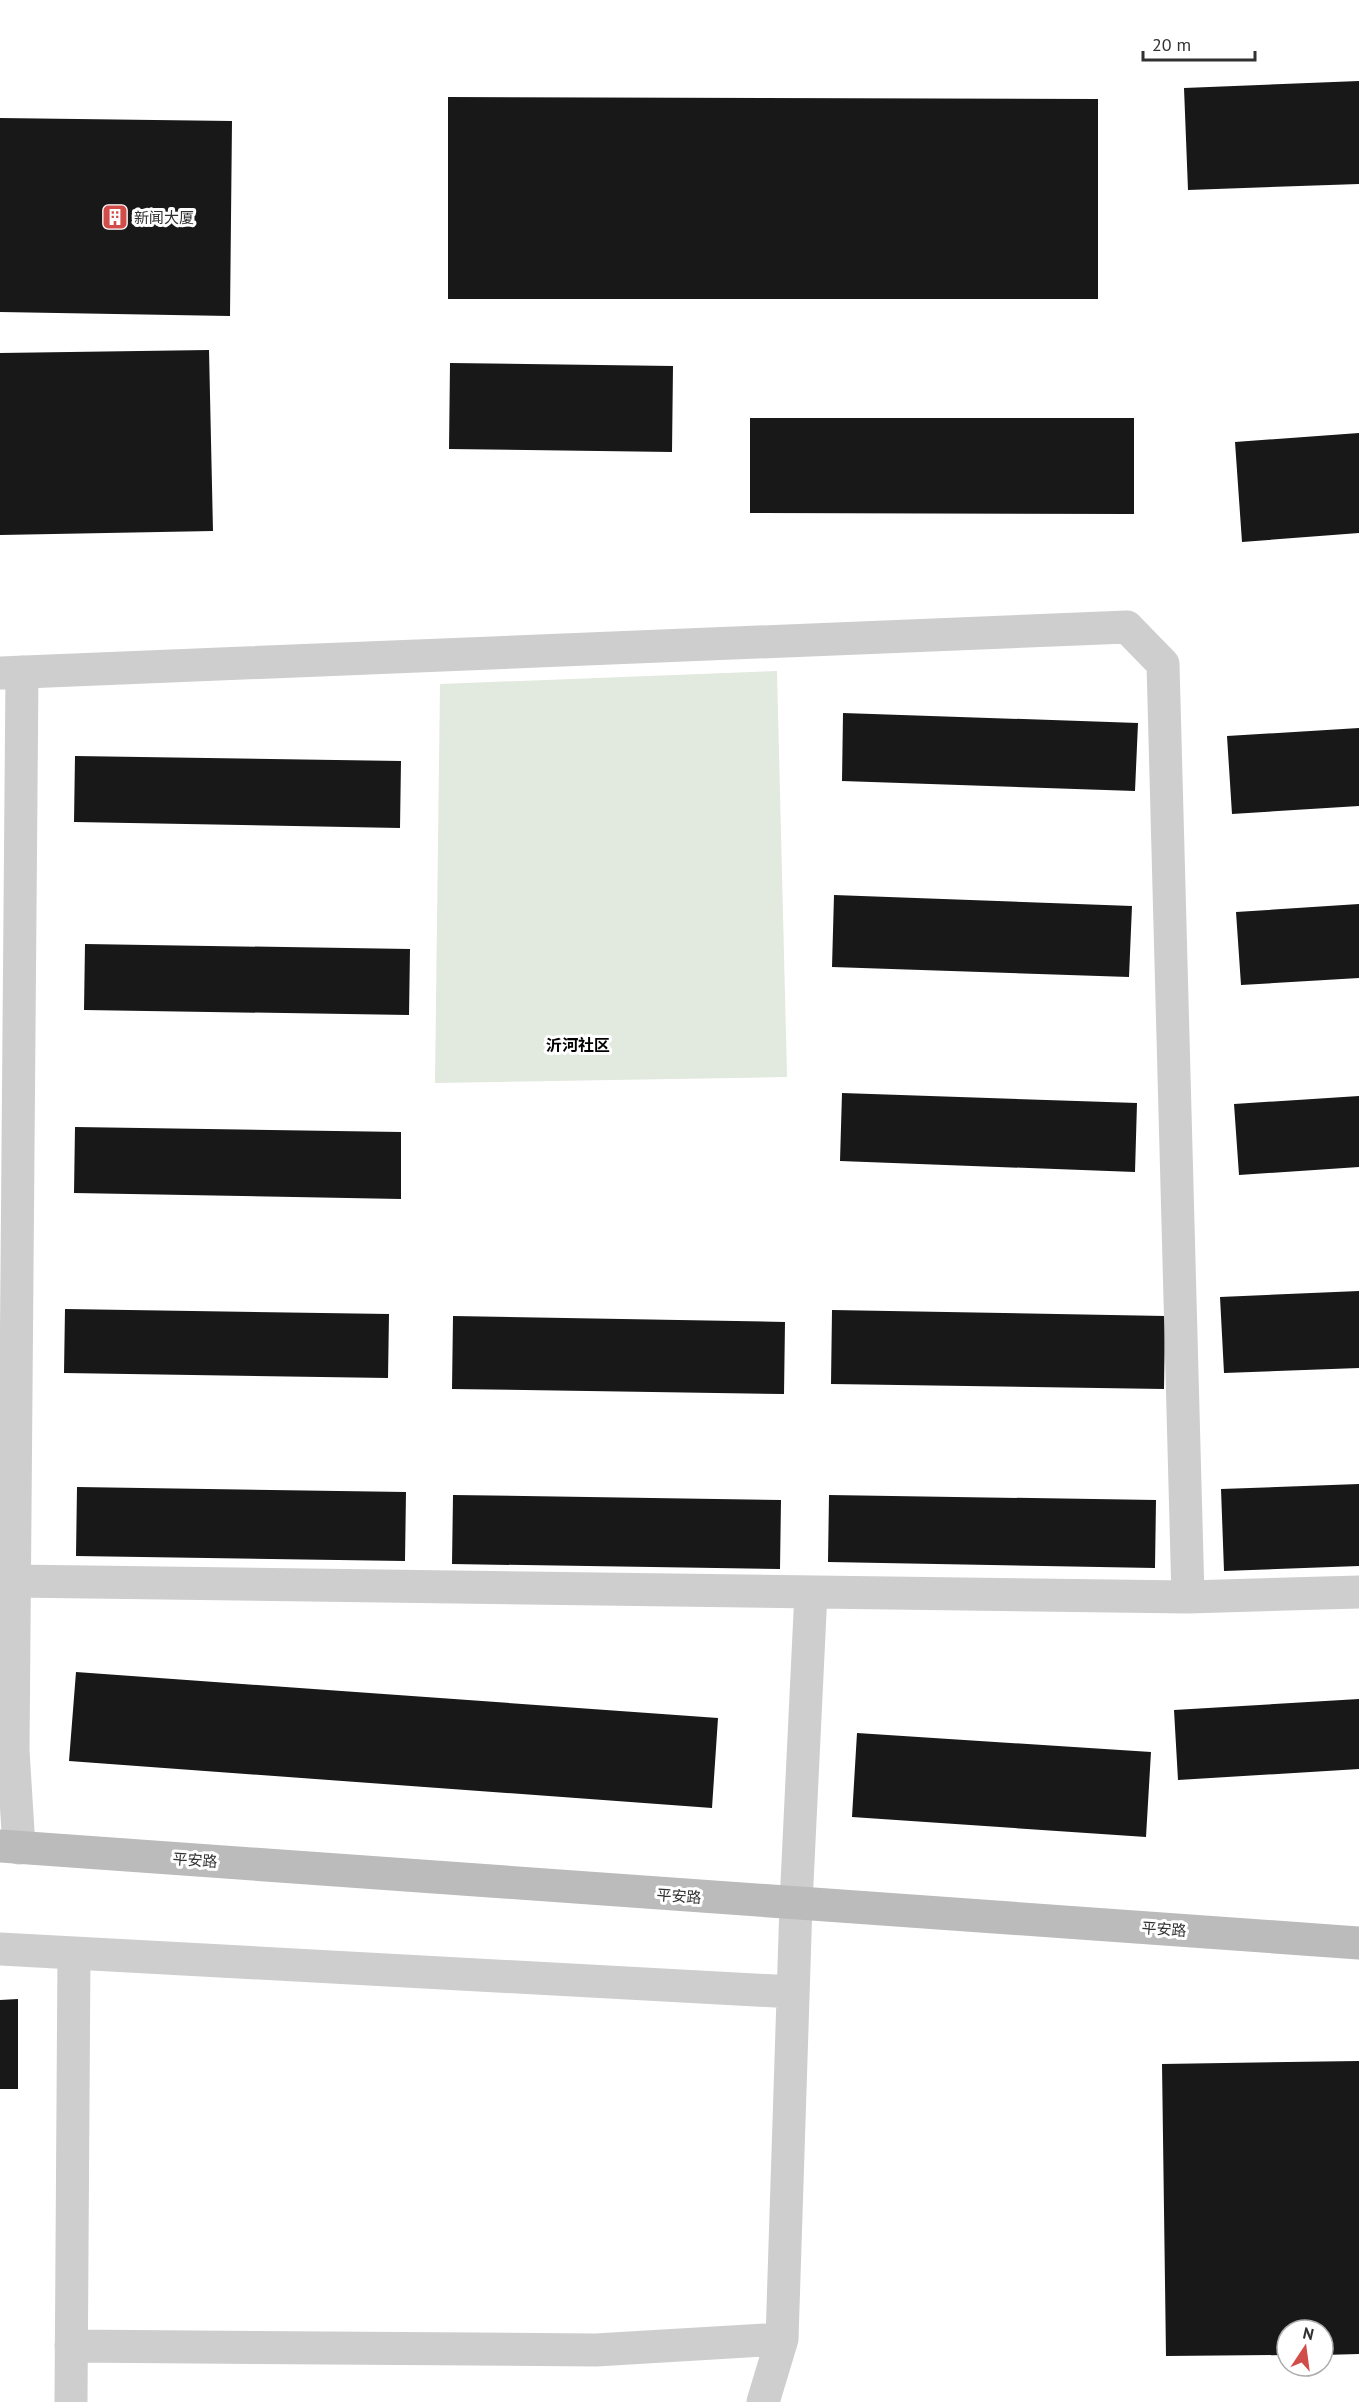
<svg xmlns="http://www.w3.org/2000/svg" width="1359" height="2402" font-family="'PT Sans','Noto Sans SC',sans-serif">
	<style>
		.green { fill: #e2e9de }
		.building { fill: #181818 }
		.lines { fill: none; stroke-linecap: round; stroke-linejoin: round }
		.minor { stroke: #cecece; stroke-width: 33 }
		.secondary { stroke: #bbb; stroke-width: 33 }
		.labels { text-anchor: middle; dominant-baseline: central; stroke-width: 6; stroke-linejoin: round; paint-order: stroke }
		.poi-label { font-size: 15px; fill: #313131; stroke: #fff; text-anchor: start }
		.street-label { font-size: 15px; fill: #313131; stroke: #fff }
		.neighbourhood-label { font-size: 16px; font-weight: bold; fill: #000; stroke: #fff }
	</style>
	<rect width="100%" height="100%" fill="#fff"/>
	<path class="green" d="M 777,671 L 787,1077 L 435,1083 L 440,684 Z"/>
	<path class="building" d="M 1359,81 L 1359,184 L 1188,190 L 1184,88 Z
		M 448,97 L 1098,99 L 1098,299 L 448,299 Z
		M 0,118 L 232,121 L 230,316 L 0,312 Z
		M 209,350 L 213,531 L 0,535 L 0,353 Z
		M 450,363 L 673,366 L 672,452 L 449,449 Z
		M 750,418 L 1134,418 L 1134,514 L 750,513 Z
		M 1359,433 L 1359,533 L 1242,542 L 1235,442 Z
		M 843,713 L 1138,723 L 1135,791 L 842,781 Z
		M 1359,728 L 1359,806 L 1232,814 L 1227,736 Z
		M 75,756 L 401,761 L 400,828 L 74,822 Z
		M 834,895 L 1132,906 L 1129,977 L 832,967 Z
		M 1359,904 L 1359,978 L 1241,985 L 1236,912 Z
		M 85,944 L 410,949 L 409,1015 L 84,1010 Z
		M 842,1093 L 1137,1103 L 1135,1172 L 840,1161 Z
		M 1359,1096 L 1359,1167 L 1239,1175 L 1234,1104 Z
		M 75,1127 L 401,1132 L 401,1199 L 74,1193 Z
		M 1359,1291 L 1359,1368 L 1224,1373 L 1220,1297 Z
		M 65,1309 L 389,1314 L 388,1378 L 64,1373 Z
		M 832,1310 L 1165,1316 L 1164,1389 L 831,1384 Z
		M 453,1316 L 785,1322 L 784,1394 L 452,1389 Z
		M 1359,1484 L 1359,1566 L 1224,1571 L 1221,1489 Z
		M 77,1487 L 406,1492 L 405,1561 L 76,1556 Z
		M 453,1495 L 781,1500 L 780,1569 L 452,1564 Z
		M 829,1495 L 1156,1500 L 1155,1568 L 828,1562 Z
		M 76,1672 L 718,1718 L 712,1808 L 69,1761 Z
		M 1359,1699 L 1359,1769 L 1178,1780 L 1174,1710 Z
		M 857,1733 L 1151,1752 L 1146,1837 L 852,1817 Z
		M 18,1999 L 18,2089 L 0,2089 L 0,2000 Z
		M 1359,2061 L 1359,2354 L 1323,2355 L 1323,2330 L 1287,2330 L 1287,2355 L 1166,2356 L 1162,2064 Z"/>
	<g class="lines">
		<path class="minor" d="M 0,673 L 1127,627 L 1163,664 L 1188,1597
			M 14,1581 L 1188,1597 L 1359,1592
			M 19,1848 L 13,1750 L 22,672
			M 0,1949 L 793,1992
			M 71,2346 L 596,2350 L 782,2339
			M 71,2402 L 74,1953
			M 763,2402 L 782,2339 L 796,1904 L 811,1592"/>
		<path class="secondary" d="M 0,1846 L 1359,1943"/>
	</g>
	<defs>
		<g id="building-square" transform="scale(1.35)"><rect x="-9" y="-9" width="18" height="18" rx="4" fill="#d14d49" stroke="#fff"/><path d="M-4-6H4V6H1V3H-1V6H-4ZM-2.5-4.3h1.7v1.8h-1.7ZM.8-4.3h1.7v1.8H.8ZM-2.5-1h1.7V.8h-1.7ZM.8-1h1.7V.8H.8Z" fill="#fff"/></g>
	</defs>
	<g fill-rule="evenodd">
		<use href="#building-square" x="115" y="217"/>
	</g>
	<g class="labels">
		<g class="poi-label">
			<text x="134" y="217">新闻大厦</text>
		</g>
		<g class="street-label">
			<text transform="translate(195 1860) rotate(4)">平安路</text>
			<text transform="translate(679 1896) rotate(4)">平安路</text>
			<text transform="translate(1164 1929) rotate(4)">平安路</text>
		</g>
		<g class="neighbourhood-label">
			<text x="578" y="1045">沂河社区</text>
		</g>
	</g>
	<g transform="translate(1305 2348) rotate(13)"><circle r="28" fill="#ffffff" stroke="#adadad" stroke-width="1.5"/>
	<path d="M0-4.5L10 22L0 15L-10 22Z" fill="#d14d49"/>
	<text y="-9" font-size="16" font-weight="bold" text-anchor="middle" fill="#313131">N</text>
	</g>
	<path d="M1143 51v9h112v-9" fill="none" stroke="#313131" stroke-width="3"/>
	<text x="1152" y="51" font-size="18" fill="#313131" stroke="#ffffff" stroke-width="4.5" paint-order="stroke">20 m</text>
</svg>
